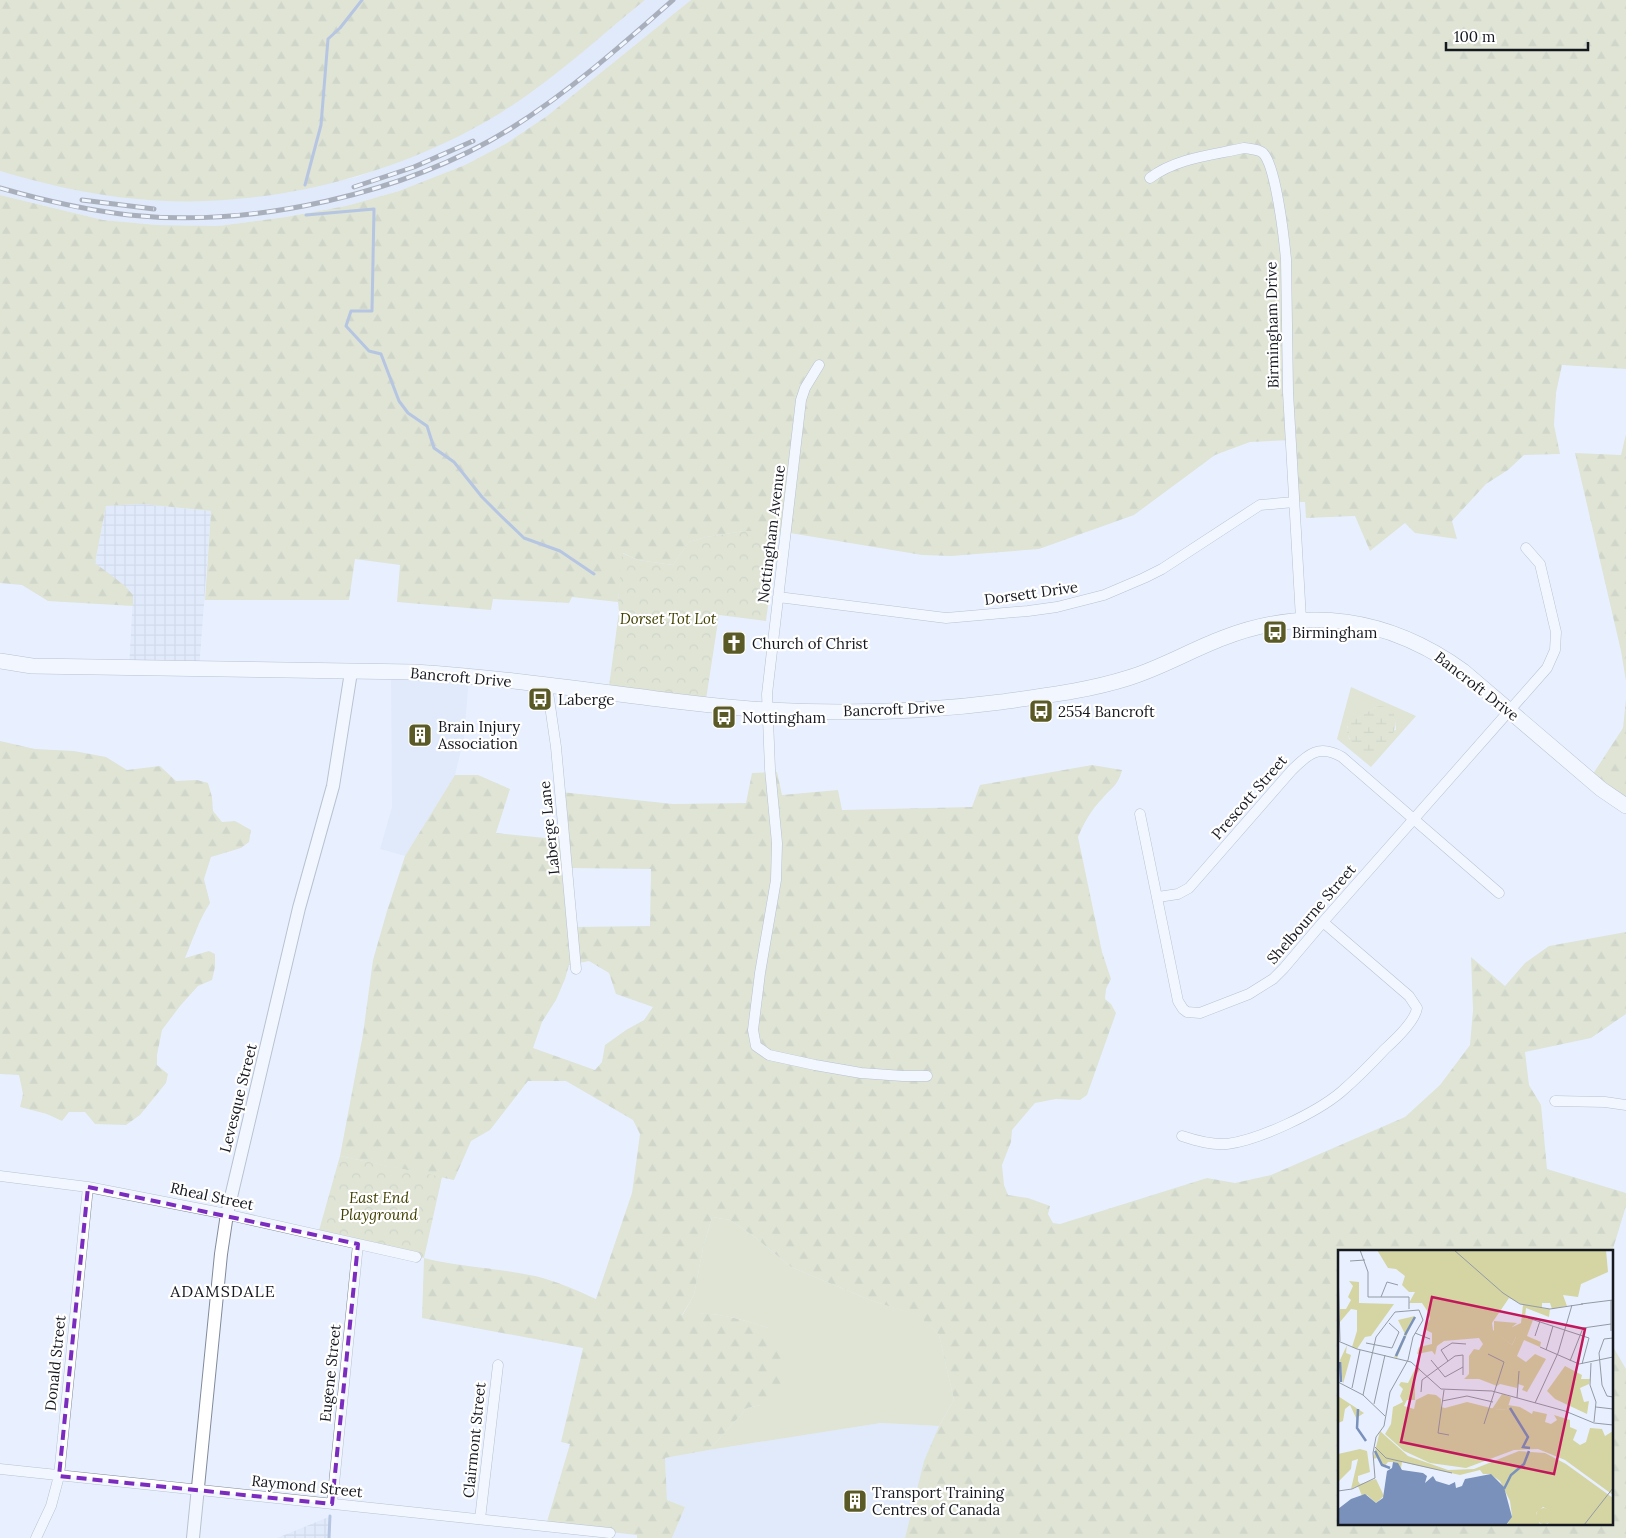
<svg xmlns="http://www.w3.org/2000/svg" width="1626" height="1538" font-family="Lora,serif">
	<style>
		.built { fill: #d7e2f6 }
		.industrial { fill: url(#industrial-grid) }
		.grass { fill: #d4d5a3; fill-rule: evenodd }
		.forest { fill: url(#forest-firs); fill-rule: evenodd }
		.wetland { fill: url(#wetland-marsh) }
		.park { fill: url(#park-crowns) }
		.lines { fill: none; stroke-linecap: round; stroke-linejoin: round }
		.stream { stroke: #7a91bc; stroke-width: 3 }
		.minor-casing { stroke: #818a9b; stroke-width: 11 }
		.tertiary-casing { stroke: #818a9b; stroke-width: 14 }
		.secondary-casing { stroke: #818a9b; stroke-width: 16 }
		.minor { stroke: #fff; stroke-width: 10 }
		.tertiary { stroke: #fff; stroke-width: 12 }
		.secondary { stroke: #fff; stroke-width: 15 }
		.rail-casing { stroke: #5e636c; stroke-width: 5 }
		.rail { stroke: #fff; stroke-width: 3; stroke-dasharray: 9; stroke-linecap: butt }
		.marked { fill: none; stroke: #7b2cbf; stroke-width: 4; stroke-dasharray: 10 6; stroke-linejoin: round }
		.labels { text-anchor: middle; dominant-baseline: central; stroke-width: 4.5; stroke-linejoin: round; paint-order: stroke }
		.street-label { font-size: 15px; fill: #15181f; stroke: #fff }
		.park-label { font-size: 15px; font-style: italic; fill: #414000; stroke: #fff }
		.poi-label { font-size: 15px; fill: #15181f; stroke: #fff; text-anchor: start }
		.neighbourhood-label { font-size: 16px; letter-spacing: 1px; fill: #15181f; stroke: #fff }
		.inset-river { fill: none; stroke: #7a91bc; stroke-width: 2.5 }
		.inset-road { fill: none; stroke: #949aa5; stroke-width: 1 }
		.view { fill: #c2185b; fill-opacity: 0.15; stroke: #c2185b; stroke-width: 2.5 }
		.inset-edge { fill: none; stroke: #15181f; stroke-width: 2.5 }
	</style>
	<defs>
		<pattern id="industrial-grid" width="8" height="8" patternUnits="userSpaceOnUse" patternTransform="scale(1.25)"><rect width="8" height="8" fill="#d7e2f6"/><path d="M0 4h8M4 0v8" fill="none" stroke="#b8c1d2"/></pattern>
		<pattern id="forest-firs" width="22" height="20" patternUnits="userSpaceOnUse" patternTransform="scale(1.25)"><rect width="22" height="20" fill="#d4d5a3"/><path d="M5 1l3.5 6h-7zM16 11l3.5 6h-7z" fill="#b5b68c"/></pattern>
		<pattern id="wetland-marsh" width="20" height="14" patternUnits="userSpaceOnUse" patternTransform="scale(1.25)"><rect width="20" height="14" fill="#d4d5a3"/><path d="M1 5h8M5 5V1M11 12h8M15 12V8" fill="none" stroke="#b5b68c"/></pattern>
		<pattern id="park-crowns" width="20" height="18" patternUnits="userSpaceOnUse" patternTransform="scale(1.25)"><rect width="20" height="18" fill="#d4d5a3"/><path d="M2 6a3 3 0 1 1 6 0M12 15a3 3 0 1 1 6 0" fill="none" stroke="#b5b68c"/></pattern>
	</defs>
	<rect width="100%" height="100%" fill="#e8f0ff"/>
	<path class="built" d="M 645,0 L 691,0 L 547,116 L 507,143 L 465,165 L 399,191 L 346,206 L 286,217 L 218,226 L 157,225 L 103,220 L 0,195 L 0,171 L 74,189 L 137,199 L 199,201 L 242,198 L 289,191 L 357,177 L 411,157 L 458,136 L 503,111 L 560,70 Z
		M 391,673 L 469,678 L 464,738 L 455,775 L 405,856 L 380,849 L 392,807 Z
		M 881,1423 L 939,1426 L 924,1462 L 905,1538 L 672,1538 L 685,1507 L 667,1500 L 665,1458 L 709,1450 Z"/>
	<path class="industrial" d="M 142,504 L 211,511 L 199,670 L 129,668 L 133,595 L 95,563 L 106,506 Z
		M 331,1516 L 330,1538 L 277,1538 Z"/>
	<path class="grass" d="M 1351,687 L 1416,716 L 1371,767 L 1337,739 ZM 1376,707 L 1395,719 L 1396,730 L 1349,739 L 1347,727 L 1350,723 Z
		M 712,1217 L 730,1220 L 752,1235 L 791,1267 L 870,1300 L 920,1316 L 939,1335 L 954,1400 L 939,1426 L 881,1423 L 709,1450 L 747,1408 L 761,1405 L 768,1328 C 742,1319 709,1309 682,1316 L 694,1295 L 703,1248 Z"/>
	<path class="forest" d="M 0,0 L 645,0 C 598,38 553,80 502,112 C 397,177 260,211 137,199 C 91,195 44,184 0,171 Z
		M 691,0 L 1626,0 L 1626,369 L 1562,365 L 1556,393 L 1554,425 L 1560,454 L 1524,455 L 1508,470 L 1486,484 L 1452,521 L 1457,539 L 1415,533 L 1405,523 L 1370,551 L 1355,516 L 1306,518 L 1305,502 L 1296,502 L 1292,440 L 1250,442 L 1215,455 L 1134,515 L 1039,549 L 951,556 L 922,555 L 778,531 L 744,531 L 706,537 L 689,542 L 673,565 L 638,560 L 623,553 L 618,602 L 572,597 L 569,603 L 493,599 L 491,610 L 397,602 L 400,565 L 355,559 L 349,600 L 205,600 L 211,511 L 142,504 L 106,506 L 95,563 L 124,585 L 133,595 L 133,606 L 48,601 L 22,585 L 0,583 L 0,195 L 103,220 L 157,225 L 218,226 L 286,217 L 346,206 L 399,191 L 465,165 L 507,143 L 547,116 Z
		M 1626,434 L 1626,681 L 1621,651 L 1575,453 L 1621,455 Z
		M 1626,699 L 1626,807 L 1589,780 L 1623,728 Z
		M 0,741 L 35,749 L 74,751 L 106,757 L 127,770 L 160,766 L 176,781 L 197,780 L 208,783 L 212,797 L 213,811 L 222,822 L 235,821 L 251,830 L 249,842 L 241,848 L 211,857 L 204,879 L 210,903 C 199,920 193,939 185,958 L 209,951 L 215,954 L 215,967 L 212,980 L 198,986 L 180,1006 L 162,1030 L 157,1055 L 157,1065 L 168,1074 L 166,1083 L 140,1115 L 126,1125 L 95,1124 L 85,1112 L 69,1112 L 62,1121 L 47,1114 L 20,1107 L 23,1094 L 19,1075 L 0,1074 Z
		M 1092,765 L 1122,770 C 1118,786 1111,788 1102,799 C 1091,810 1084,823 1078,837 L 1102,952 L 1111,979 L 1106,989 L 1105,999 L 1111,1004 L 1116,1013 L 1087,1095 L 1080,1100 L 1056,1099 L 1035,1103 L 1012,1130 L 1011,1142 L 1002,1165 L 1004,1185 L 1008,1195 L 1028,1198 L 1050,1206 L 1048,1214 L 1053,1223 L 1060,1224 L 1207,1178 L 1235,1183 L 1271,1175 L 1405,1117 L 1440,1085 L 1470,1045 L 1473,1010 L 1471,957 L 1505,986 L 1525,963 L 1549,946 L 1626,932 L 1626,1014 L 1591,1038 L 1525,1052 L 1529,1085 L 1541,1105 L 1547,1169 L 1626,1193 L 1626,1206 L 1612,1252 L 1340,1252 L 1340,1524 L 1612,1524 L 1612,1345 L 1626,1369 L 1626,1538 L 905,1538 L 924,1461 L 939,1426 L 954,1400 L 939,1335 L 919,1316 L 870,1300 L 791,1267 L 752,1235 L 730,1220 L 712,1217 L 703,1248 L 694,1295 L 682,1315 C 711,1310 741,1319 768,1328 L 780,1351 L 787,1378 L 784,1388 L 761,1405 L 747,1408 L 709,1450 L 665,1458 L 667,1500 L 685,1507 L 672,1538 L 637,1538 L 637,1535 L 546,1525 L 570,1444 L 561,1442 L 583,1348 L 422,1318 L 424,1258 C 460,1267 498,1268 535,1276 C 556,1281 576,1290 596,1299 L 632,1193 L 640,1134 L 633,1120 L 566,1081 L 528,1081 L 490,1130 L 471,1141 L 454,1180 L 340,1156 L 363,1034 L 373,960 L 387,911 L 405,856 L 455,775 L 478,775 L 510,789 L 496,833 L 565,840 L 561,792 L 673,804 L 746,803 L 752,773 L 777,772 L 782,795 L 838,790 L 842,810 L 972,807 L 980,785 ZM 569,868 L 651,869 L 650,926 L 574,927 ZM 589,961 L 609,973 L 616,994 L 653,1007 L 644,1020 L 626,1030 L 605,1045 L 602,1062 L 595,1070 L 533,1048 L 542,1022 L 556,1000 L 565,979 L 569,965 Z"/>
	<path class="wetland" d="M 1380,706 C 1416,710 1381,775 1354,744 C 1348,738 1345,731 1349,723 L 1376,707 Z"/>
	<path class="park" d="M 744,531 L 778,531 L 766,621 L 719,615 L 705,706 L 608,694 L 619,611 L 618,602 L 622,553 L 638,560 L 673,565 L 689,542 L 706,537 Z
		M 340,1156 L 442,1177 L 424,1258 L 318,1234 Z"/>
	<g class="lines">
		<path class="stream" d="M 305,185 L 321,125 L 328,39 L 340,28 L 362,0
			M 306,215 L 374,209 L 372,311 L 351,311 L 346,326 L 369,351 L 381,354 L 399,401 L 408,413 L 427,426 L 434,448 L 454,462 L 482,497 L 501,516 L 524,538 L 560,551 L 594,574
			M 329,1538 L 330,1516"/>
		<g class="minor-casing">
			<path id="minor" d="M 1150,178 C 1176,158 1213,155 1244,148 C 1250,149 1258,149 1263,153 C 1276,166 1284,238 1286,259 L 1288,392 L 1301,619
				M 819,365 L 805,388 L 801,400 L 767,694 L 770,769 L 777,843 L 776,880 L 760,973 L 753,1030 L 756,1046 L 769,1055 L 815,1065 L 861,1073 L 903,1076 L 927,1076
				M 778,597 L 946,618 L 1028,611 L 1057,607 L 1104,595 L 1144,578 L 1162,569 L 1260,505 L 1294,502
				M 547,685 L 556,747 L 576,969
				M 1140,814 L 1178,1001 L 1183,1009 L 1187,1012 L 1200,1013 L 1249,994 L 1273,979 L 1284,968 L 1323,922 L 1547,668 L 1555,650 L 1556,632 L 1540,564 L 1526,548
				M 1158,897 L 1178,894 L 1189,888 L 1292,770 C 1308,754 1319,744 1342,757 L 1499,893
				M 1555,1101 L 1605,1102 L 1626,1105
				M 1182,1136 C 1197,1141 1211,1145 1227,1144 C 1259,1140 1316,1113 1341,1092 C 1356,1079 1371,1064 1385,1049 C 1395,1040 1415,1021 1417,1008 L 1409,996 L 1323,922
				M 0,1176 L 88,1187 L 216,1212 L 416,1257
				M 0,1469 L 610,1533
				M 332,1504 L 358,1244
				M 480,1519 L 498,1365
				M 36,1538 L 51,1506 L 59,1476 L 88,1187"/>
		</g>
		<g class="tertiary-casing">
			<path id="tertiary" d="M 193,1538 L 221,1254 L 227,1214 L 299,908 L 333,786 L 351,672"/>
		</g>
		<g class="secondary-casing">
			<path id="secondary" d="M 0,661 L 32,666 L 414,672 C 493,677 571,688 650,698 C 690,703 729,708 768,710 C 845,714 924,712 1001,702 C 1043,696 1087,691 1128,678 C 1161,668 1191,650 1223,638 C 1308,605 1389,618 1463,671 L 1601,789 L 1626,806"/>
		</g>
		<use href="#minor" class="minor"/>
		<use href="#tertiary" class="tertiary"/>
		<use href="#secondary" class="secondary"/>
		<g class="rail-casing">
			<path id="rail" d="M 354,187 L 414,167 L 473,141
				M 0,188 C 42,200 85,210 129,215 C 252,228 405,194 510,129 C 569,92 621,46 673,0
				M 82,200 L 154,209"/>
		</g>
		<use href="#rail" class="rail"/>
	</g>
	<path d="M0 0H1626V1538H0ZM 88,1187 L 358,1244 L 332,1504 L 59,1476 Z" fill="#e8f0ff" fill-opacity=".55" fill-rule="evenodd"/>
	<path class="marked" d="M 88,1187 L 358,1244 L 332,1504 L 59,1476 Z"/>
	<defs>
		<g id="bus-square" transform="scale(1.25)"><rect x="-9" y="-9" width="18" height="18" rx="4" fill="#5a5a27" stroke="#fff"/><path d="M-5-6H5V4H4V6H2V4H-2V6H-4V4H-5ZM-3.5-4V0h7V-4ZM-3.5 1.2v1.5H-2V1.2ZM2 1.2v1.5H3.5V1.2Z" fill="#fff"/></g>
		<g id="church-square" transform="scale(1.25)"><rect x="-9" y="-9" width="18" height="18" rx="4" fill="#5a5a27" stroke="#fff"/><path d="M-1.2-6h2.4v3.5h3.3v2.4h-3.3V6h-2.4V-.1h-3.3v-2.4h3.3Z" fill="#fff"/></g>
		<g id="building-square" transform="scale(1.25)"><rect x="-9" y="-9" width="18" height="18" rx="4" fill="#5a5a27" stroke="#fff"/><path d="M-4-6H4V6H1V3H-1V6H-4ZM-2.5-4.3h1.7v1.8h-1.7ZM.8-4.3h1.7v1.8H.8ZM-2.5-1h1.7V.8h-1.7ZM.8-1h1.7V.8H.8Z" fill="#fff"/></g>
	</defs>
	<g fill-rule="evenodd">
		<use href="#bus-square" x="1275" y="632"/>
		<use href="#church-square" x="734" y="643"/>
		<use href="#bus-square" x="540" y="699"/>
		<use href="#bus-square" x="1041" y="711"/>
		<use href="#bus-square" x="724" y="717"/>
		<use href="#building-square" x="420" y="735"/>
		<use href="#building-square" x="855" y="1501"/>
	</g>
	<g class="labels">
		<g class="street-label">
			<text transform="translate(1272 325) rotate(-91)">Birmingham Drive</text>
			<text transform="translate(771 534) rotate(-83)">Nottingham Avenue</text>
			<text transform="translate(1031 593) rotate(-8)">Dorsett Drive</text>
			<text transform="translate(461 677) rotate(5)">Bancroft Drive</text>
			<text transform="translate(1477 686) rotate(38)">Bancroft Drive</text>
			<text transform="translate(894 709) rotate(-2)">Bancroft Drive</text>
			<text transform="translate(1249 797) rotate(-49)">Prescott Street</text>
			<text transform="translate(549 828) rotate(-96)">Laberge Lane</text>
			<text transform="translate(1311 914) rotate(-49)">Shelbourne Street</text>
			<text transform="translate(238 1098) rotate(-76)">Levesque Street</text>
			<text transform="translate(212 1196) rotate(12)">Rheal Street</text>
			<text transform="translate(55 1363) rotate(-84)">Donald Street</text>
			<text transform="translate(330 1373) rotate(-84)">Eugene Street</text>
			<text transform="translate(474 1440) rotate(-84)">Clairmont Street</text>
			<text transform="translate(307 1486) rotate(6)">Raymond Street</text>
		</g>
		<g class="park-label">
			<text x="668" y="618">Dorset Tot Lot</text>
			<text x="379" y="1197">East End<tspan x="379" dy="17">Playground</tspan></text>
		</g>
		<g class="poi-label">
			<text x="1292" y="632">Birmingham</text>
			<text x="752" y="643">Church of Christ</text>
			<text x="558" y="699">Laberge</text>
			<text x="1058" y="711">2554 Bancroft</text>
			<text x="742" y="717">Nottingham</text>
			<text x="438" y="726">Brain Injury<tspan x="438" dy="17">Association</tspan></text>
			<text x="872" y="1492">Transport Training<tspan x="872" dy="17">Centres of Canada</tspan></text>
		</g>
		<g class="neighbourhood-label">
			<text x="223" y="1291">ADAMSDALE</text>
		</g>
	</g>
	<g transform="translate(1338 1250)">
		<rect width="275" height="275" fill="#e8f0ff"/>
		<path d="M 156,71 L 179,73 L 174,77 L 178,87 L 174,95 L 156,82 ZM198 266a8 8 0 1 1 16 0a8 8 0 1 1-16 0Z" fill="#d4d5a3"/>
		<path d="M 39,0 L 268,0 L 270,22 L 243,34 L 240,47 L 225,45 L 229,56 L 214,59 L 212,53 L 204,53 L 204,58 L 212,59 L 211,67 L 188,58 L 187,67 L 195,70 L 189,86 L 203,92 L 202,97 L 186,90 L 179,106 L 188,112 L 197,104 L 208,109 L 189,142 L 184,140 L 186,136 L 180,134 L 179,138 L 162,134 L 159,136 L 141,129 L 126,129 L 131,124 L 131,106 L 136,99 L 141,100 L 145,94 L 141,88 L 106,91 L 99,96 L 97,105 L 94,101 L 79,104 L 81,97 L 94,94 L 94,83 L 86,79 L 92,69 L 90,62 L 84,53 L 71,53 L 77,42 L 71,42 L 64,35 L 67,26 L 58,19 L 50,18 ZM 171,48 L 185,55 L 183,73 L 170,79 L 171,84 L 178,87 L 174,95 L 155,80 L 154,73 ZM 11,31 L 21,32 L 21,53 L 56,54 L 33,86 L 27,87 L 19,99 L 14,97 L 19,81 L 19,60 L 13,59 L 2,72 L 2,59 L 8,59 L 13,50 L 10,47 L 15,36 ZM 79,115 L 82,119 L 77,127 L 77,150 L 69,150 L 66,156 L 76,159 L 78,150 L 90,144 L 98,145 L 103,149 L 103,157 L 107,158 L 129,152 L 157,159 L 169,160 L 170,155 L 182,157 L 194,164 L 195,161 L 209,164 L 207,172 L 213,174 L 219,170 L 216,165 L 232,170 L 232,177 L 239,180 L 235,190 L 242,195 L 248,192 L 252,178 L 264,179 L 267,186 L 275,181 L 275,245 L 227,210 L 200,199 L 176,200 L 128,218 L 92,213 L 66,201 L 47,184 L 53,174 L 55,157 L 65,152 L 62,146 L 65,139 L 61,135 L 63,132 L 70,133 ZM 227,116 L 244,125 L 243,129 L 252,129 L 251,134 L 242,138 L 246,152 L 251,151 L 249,164 L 217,149 L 209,141 ZM 0,146 L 26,163 L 20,167 L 20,172 L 12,155 L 7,159 L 5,171 L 0,173 ZM 42,181 L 70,206 L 110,220 L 136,219 L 181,201 L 207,203 L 228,214 L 275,248 L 275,275 L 210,275 L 211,260 L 205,257 L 198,263 L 202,275 L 169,275 L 174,266 L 172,251 L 162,231 L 152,224 L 145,224 L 142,220 L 122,225 L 64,212 L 63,218 L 55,212 L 50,212 L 46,217 L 39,208 L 35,209 ZM 22,199 L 29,201 L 32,222 L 20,226 L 20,231 L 22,234 L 38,229 L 46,246 L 38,253 L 29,245 L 24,246 L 20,236 L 13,239 L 20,209 L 14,211 L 13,219 L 0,232 L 0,204 Z" fill="#d4d5a3" fill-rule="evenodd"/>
		<path d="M 77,66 L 59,108 L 56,107 L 67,84 L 60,70 ZM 9,95 L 8,103 L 13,105 L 5,134 L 2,110 ZM 164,144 L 173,147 L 169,160 L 154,159 ZM 252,244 L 262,246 L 265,250 L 254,264 L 247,260 L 250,256 L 247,250 Z" fill="#d4d5a3"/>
		<path d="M 55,212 L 60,213 L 64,220 L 85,223 L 89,226 L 87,233 L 95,226 L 98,231 L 111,235 L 117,232 L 118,238 L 124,236 L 127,229 L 153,224 L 166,237 L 174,267 L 168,275 L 0,275 L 0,259 L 13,249 L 27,244 L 38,253 L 45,248 L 49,221 L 54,218 Z" fill="#7a91bc"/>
		<path class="inset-river" d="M 67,85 L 77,67M 58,106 L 67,86M 2,112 L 3,132M 172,158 L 190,187 L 185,197 L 192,198M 20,159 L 19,178 L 28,191M 37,201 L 44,215 L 52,218M 166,239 L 173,225 L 186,214 L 191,201"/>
		<path class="inset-road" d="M 22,0 L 30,22 L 30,47 L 71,47 L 71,59M 116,0 L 165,43 L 182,54 L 212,59 L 245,54M 12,11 L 27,10M 0,18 L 2,91M 43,47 L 49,32 L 60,35M 273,50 L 273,81M 243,54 L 275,50M 190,68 L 251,88 L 244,114M 77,83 L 92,89M 197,86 L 202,71M 275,88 L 266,89 L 261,103 L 264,135 L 269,146 L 275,147M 0,91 L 19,99 L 73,112 L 103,139 L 154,141 L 227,161 L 256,173 L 275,175M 28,93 L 54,98 L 61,82 L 51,73M 202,97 L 241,114 L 275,107M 208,100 L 215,76M 93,110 L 107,127 L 125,117M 110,111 L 103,100 L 114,93 L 128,94M 232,111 L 245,78 L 273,74M 253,113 L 252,135 L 258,152 L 256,172M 0,132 L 25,145 L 47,166M 14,138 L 22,100M 106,140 L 100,183 L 111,185M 83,142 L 84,130 L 117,106 L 125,105 L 125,125M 179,148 L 181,121M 104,151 L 129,146 L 155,152M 197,153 L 220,103 L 234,55M 36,154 L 47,105M 258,157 L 275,159M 146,174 L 166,112 L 150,104M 37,197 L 48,208 L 114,223M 0,241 L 14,239 L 37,228 L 35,203 L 38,187 L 46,176 L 52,142 L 70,110 L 75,87 L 85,70 L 81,60 L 57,62 L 38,87 L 25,145M 246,275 L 275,238"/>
		<path class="view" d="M 94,47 L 247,79 L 216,224 L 63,192 Z"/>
		<rect width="275" height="275" class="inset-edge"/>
	</g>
	<path d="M1446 42v8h142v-8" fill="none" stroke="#15181f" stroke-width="2.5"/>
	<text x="1454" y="42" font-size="15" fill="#15181f" stroke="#ffffff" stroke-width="4" paint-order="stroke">100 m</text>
</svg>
